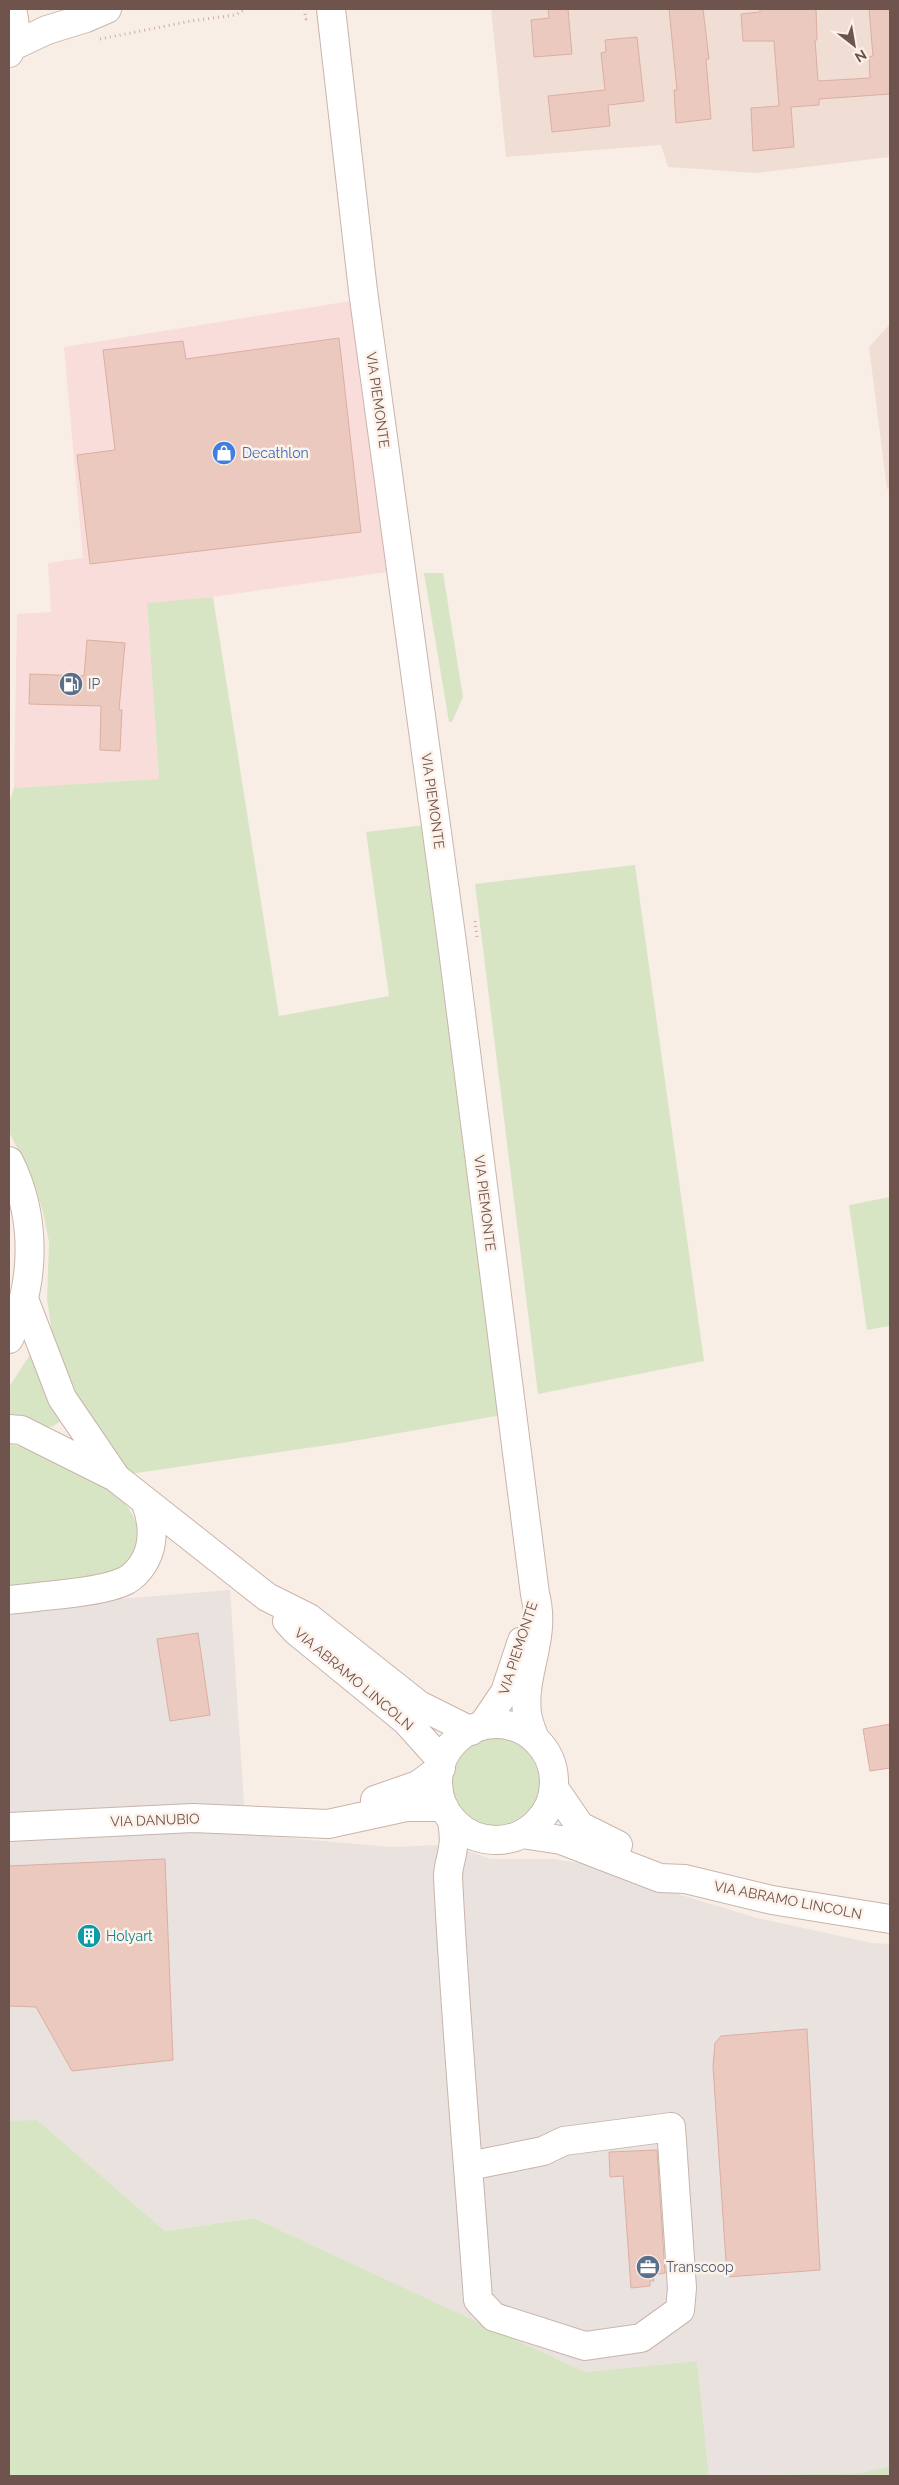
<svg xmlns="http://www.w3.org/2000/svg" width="899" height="2485" font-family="Raleway,sans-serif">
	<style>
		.residential { fill: #f0ded4 }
		.commercial { fill: #f8ddda }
		.industrial { fill: #e9e2de }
		.green { fill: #d8e5c5 }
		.building { fill: #ebc9bf; stroke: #dcaea2 }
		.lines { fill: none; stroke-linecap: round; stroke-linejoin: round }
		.minor-casing { stroke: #c9b4ac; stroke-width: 30 }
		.path { stroke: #d0aca3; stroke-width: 3; stroke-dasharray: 1 4; stroke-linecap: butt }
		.minor { stroke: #fff; stroke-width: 28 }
		.labels { text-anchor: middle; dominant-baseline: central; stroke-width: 5; stroke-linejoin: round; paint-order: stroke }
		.street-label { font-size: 14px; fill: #6f534d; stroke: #fdf2ea }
		.shop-label { font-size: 14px; fill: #366cbe; stroke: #fdf2ea; text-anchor: start }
		.service-label { font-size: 14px; fill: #4e5e75; stroke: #fdf2ea; text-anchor: start }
		.culture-label { font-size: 14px; fill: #0d838f; stroke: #fdf2ea; text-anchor: start }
	</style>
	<rect width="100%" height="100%" fill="#f9eee5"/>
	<path class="residential" d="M 491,9 L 890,9 L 890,157 L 756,173 L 668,167 L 661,145 L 506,157 Z
		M 890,324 L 890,489 L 887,489 L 869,347 Z"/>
	<path class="commercial" d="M 350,301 L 387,572 L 213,597 L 147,603 L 159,779 L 14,788 L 17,614 L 51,612 L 48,563 L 83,558 L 64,347 Z"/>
	<path class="industrial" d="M 111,1586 L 119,1599 L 230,1590 L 246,1834 L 390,1847 L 442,1845 L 462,1849 L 491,1859 L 554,1859 L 597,1866 L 658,1888 L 757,1918 L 872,1943 L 890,1944 L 890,2466 L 861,2473 L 709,2476 L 697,2361 L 585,2372 L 254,2218 L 165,2231 L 38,2121 L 9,2121 L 9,1600 Z"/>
	<path class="green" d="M 424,573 L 443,573 L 463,697 L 452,722 L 449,722 Z
		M 213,597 L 279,1016 L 389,996 L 366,832 L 426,825 L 502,1415 L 342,1443 L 130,1474 L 82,1414 L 54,1346 L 47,1299 L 49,1242 L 43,1212 L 33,1179 L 9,1132 L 9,803 L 14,788 L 159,779 L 147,603 Z
		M 635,865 L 704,1361 L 538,1394 L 475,884 Z
		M 890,1197 L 890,1326 L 867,1330 L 849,1205 Z
		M 33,1350 L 59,1412 L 61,1421 L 52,1427 L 9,1420 L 9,1387 Z
		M 9,1444 C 26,1447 78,1462 91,1472 C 117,1490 161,1532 126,1563 C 105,1582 39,1584 9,1587 Z
		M448 1782a47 47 0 1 1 94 0a47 47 0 1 1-94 0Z
		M 37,2120 L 165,2231 L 254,2218 L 585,2372 L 697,2361 L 709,2476 L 861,2473 L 890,2466 L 890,2476 L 9,2476 L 9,2121 Z"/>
	<path class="building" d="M 548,9 L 568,9 L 572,54 L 534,57 L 531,20 L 549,18 Z
		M 669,9 L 703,9 L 709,59 L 706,59 L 711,119 L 676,123 L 674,90 L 677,90 Z
		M 760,9 L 816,9 L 817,40 L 815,40 L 818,81 L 870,78 L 869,57 L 873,56 L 869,9 L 890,9 L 890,94 L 819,99 L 819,105 L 791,107 L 794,147 L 753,151 L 751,108 L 779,106 L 774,41 L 743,41 L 741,14 L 760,12 Z
		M 637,37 L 644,101 L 608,105 L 610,126 L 552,132 L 548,96 L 605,90 L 601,53 L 606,52 L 605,40 Z
		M 339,338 L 361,532 L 90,564 L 77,455 L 115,450 L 103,350 L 183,341 L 186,359 Z
		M 87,640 L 125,643 L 119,710 L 122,710 L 120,751 L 100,750 L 101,706 L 29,704 L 30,674 L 84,676 Z
		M 198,1633 L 210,1715 L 170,1721 L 157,1639 Z
		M 890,1724 L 890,1768 L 870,1771 L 863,1729 Z
		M 165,1859 L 173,2060 L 72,2071 L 36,2007 L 9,2006 L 9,1866 Z
		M 807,2029 L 820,2270 L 727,2277 L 713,2066 L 715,2043 L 721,2036 Z
		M 657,2150 L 665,2273 L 653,2275 L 654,2281 L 650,2281 L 650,2286 L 631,2288 L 623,2176 L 610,2177 L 609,2152 Z"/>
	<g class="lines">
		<g class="minor-casing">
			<path id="minor" d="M 331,9 L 363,291 L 453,950 L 535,1594 C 547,1638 522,1673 527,1713 C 528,1722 532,1731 535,1739
				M 13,46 L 47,30 L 86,18 L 107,9
				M 9,53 C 16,40 16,23 12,9
				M 9,1161 C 37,1217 36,1284 9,1339
				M 24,1299 L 62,1398 L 115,1476
				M 9,1429 L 21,1430 L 115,1477 L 267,1597 L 309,1618 L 419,1705 L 471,1731
				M 9,1600 C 38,1596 103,1593 127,1580 C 140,1572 149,1557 151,1542 C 153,1527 151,1515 145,1501
				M 287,1621 L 296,1631 L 406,1721 L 442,1761
				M438 1782a58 58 0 1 1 116 0a58 58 0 1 1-116 0Z
				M 482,1726 L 505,1692 L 522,1641
				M 554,1788 L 580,1826 L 618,1845
				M 375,1800 L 418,1785 L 441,1768
				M 452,1821 C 453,1829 455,1839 453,1847 C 452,1858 448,1866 448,1877 C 455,2018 468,2159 478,2300 L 494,2317 L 585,2346 L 641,2338 L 680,2310 L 682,2288 L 671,2127 L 564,2141 L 543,2151 L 469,2166
				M 9,1827 L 193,1818 L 328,1824 L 406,1807 L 444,1807
				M 522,1834 L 561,1840 L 660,1878 L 685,1879 L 772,1900 L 890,1919"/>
		</g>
		<path class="path" d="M 304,9 L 306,19 L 309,19
			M 100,39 L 191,21 L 235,15 L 246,9
			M 475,921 L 477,937"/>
		<use href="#minor" class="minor"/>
	</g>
	<defs>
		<g id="shop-disc" transform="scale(1.25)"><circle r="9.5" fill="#3f7fe0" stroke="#fdf2ea"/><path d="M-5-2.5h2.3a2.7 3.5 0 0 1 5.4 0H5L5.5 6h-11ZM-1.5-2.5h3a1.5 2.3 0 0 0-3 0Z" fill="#fff"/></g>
		<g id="fuel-disc" transform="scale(1.25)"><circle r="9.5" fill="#5c6f8a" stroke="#fdf2ea"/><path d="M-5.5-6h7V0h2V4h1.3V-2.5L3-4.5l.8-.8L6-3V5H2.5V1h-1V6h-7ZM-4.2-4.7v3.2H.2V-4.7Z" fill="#fff"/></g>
		<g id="building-disc" transform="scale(1.25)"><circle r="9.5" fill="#0f9aa8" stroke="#fdf2ea"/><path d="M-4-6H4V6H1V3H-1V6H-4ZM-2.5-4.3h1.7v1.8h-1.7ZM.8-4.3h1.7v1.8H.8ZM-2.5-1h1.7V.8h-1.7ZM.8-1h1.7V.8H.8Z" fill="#fff"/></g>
		<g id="office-disc" transform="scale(1.25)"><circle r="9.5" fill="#5c6f8a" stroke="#fdf2ea"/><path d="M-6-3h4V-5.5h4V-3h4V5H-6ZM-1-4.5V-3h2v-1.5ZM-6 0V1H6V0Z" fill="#fff"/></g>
	</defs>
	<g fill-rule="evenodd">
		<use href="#shop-disc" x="224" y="453"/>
		<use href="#fuel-disc" x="71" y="684"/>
		<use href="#building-disc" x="89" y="1936"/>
		<use href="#office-disc" x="648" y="2267"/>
	</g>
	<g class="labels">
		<g class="street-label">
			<text transform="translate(378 400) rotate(82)">VIA PIEMONTE</text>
			<text transform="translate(433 801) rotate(82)">VIA PIEMONTE</text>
			<text transform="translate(485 1203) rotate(83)">VIA PIEMONTE</text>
			<text transform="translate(518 1648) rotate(-72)">VIA PIEMONTE</text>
			<text transform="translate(354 1679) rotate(40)">VIA ABRAMO LINCOLN</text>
			<text transform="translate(155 1820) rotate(-2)">VIA DANUBIO</text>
			<text transform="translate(788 1900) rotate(11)">VIA ABRAMO LINCOLN</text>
		</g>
		<g class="shop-label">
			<text x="242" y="453">Decathlon</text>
		</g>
		<g class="service-label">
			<text x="88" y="684">IP</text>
			<text x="666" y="2267">Transcoop</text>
		</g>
		<g class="culture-label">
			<text x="106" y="1936">Holyart</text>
		</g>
	</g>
	<rect width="899" height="2485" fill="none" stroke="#6f534d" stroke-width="20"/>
	<g transform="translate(854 45) rotate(149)" stroke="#fdf2ea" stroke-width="4" paint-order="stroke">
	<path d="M0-4L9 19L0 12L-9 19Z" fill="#6f534d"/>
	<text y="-8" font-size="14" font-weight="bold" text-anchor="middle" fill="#6f534d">N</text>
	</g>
</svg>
